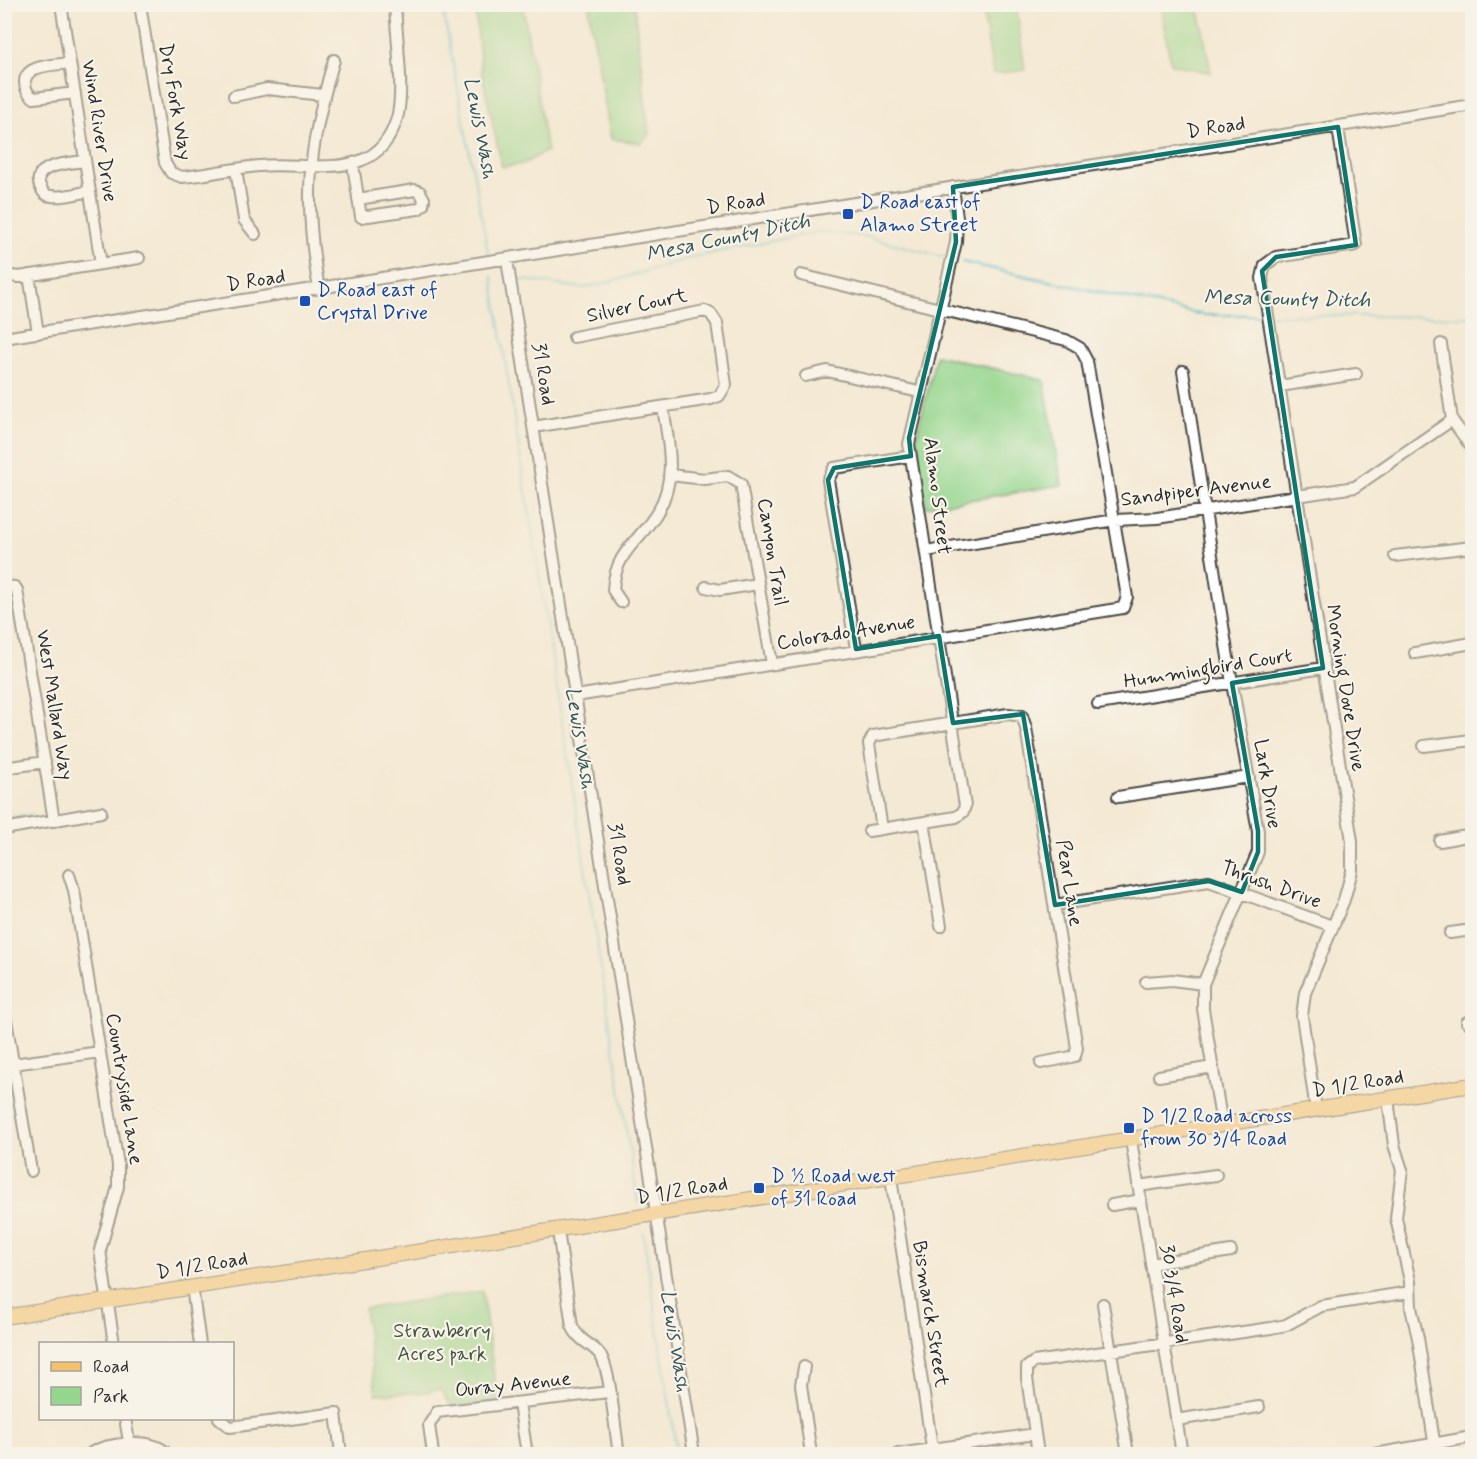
<svg xmlns="http://www.w3.org/2000/svg" width="1477" height="1459" font-family="Mynerve,sans-serif">
	<style>
		.green { fill: #94d68d; stroke: #60805c; stroke-width: 1.5 }
		.lines { fill: none; stroke-linecap: round; stroke-linejoin: round }
		.stream { stroke: #4dbcc4; stroke-width: 2 }
		.minor-casing { stroke: #494844; stroke-width: 14 }
		.major-casing { stroke: #494844; stroke-width: 16 }
		.minor { stroke: #fff; stroke-width: 10 }
		.major { stroke: #f4c16a; stroke-width: 14 }
		.marked { fill: none; stroke: #0f766e; stroke-width: 4.5; stroke-linejoin: round }
		.transit-dot { fill: #1a4fb4; stroke: #f7f3e8; stroke-width: 2 }
		.labels { text-anchor: middle; dominant-baseline: central; stroke-width: 4.5; stroke-linejoin: round; paint-order: stroke }
		.street-label { font-size: 20px; fill: #2b2b2b; stroke: #f7f3e8 }
		.transit-label { font-size: 20px; fill: #164399; stroke: #f7f3e8; text-anchor: start }
		.park-label { font-size: 20px; fill: #455644; stroke: #f7f3e8 }
		.water-label { font-size: 21px; font-style: italic; fill: #355659; stroke: #f7f3e8 }
	</style>
	<rect width="100%" height="100%" fill="#f7f3e8"/>
	<filter id="ink" filterUnits="userSpaceOnUse"><feTurbulence type="fractalNoise" baseFrequency=".0167" numOctaves="2"/><feDisplacementMap in="SourceGraphic" scale="12" xChannelSelector="R" yChannelSelector="G"/><feConvolveMatrix kernelMatrix="1 2 1 2 8 2 1 2 1" color-interpolation-filters="sRGB"/></filter>
	<filter id="wash" filterUnits="userSpaceOnUse"><feTurbulence type="fractalNoise" baseFrequency=".008" numOctaves="4" result="noise"/><feDisplacementMap in="SourceGraphic" scale="24" xChannelSelector="R" yChannelSelector="G"/><feGaussianBlur stdDeviation="1.35" result="paint"/><feColorMatrix in="noise" values="0 0 0 0 0 0 0 0 0 0 0 0 0 0 0 0 0 1.4 0 .05"/><feComposite in="paint" operator="in"/></filter>
	<g filter="url(#wash)">
		<rect width="100%" height="100%" fill="#f4e9d4"/>
		<path class="green" d="M 475,5 L 523,5 L 547,151 L 523,164 L 502,167 L 481,70 Z
			M 588,5 L 634,5 L 649,135 L 641,143 L 611,139 Z
			M 982,5 L 1016,5 L 1025,70 L 993,74 Z
			M 1160,5 L 1198,5 L 1211,73 L 1171,64 Z
			M 936,355 L 1044,380 L 1062,485 L 926,507 L 916,439 Z
			M 482,1291 L 498,1403 L 450,1405 L 440,1389 L 421,1393 L 376,1394 L 364,1309 Z"/>
		<g class="lines">
			<path class="stream" d="M 442,4 L 489,257
				M 962,262 L 1204,315 L 1266,315
				M 492,277 L 638,1203
				M 518,279 L 582,288 L 606,283 L 693,257 L 817,232 L 864,236 L 944,257
				M 1271,315 L 1472,317
				M 4,818 L 33,814
				M 643,1232 L 677,1454"/>
		</g>
	</g>
	<g filter="url(#ink)">
		<g class="lines">
			<g class="minor-casing">
				<path id="minor" d="M 61,4 L 101,264
					M 140,4 L 165,163 L 171,173 L 182,177 C 208,175 233,168 259,166 C 311,161 381,186 398,114 C 404,86 396,35 395,4
					M 70,63 C 57,65 25,64 25,82 C 25,90 28,94 34,98 L 75,93
					M 234,96 L 267,89 L 323,95
					M 85,161 C 72,163 28,164 41,188 C 43,193 47,196 52,196 C 63,198 79,193 90,191
					M 353,165 L 361,217 L 418,209 L 423,205 L 424,199 L 420,192 L 415,190 L 358,199
					M 236,169 L 244,220 L 255,234
					M 507,260 L 694,1454
					M 4,275 L 19,277 L 139,258
					M 29,275 L 38,333
					M 319,289 C 303,199 308,148 334,60
					M 4,338 L 1472,105
					M 1441,344 L 1452,420 L 1472,448
					M 1183,371 L 1232,683 L 1258,831 L 1258,852 L 1203,984 L 1203,1009 L 1222,1125
					M 806,376 L 827,371 L 919,392
					M 1280,386 L 1356,374
					M 533,427 L 711,399 L 719,396 L 726,385 L 717,323 L 711,314 L 705,311 L 574,337
					M 670,475 L 705,479 L 728,476 L 741,484 L 772,664
					M 926,551 L 1115,520 L 1157,518 L 1355,487 L 1452,420
					M 1395,556 L 1472,547
					M 4,586 L 15,587 L 17,590 L 54,821
					M 706,587 L 720,590 L 758,584
					M 621,602 L 613,590 C 615,550 641,541 658,511 C 678,477 668,442 663,407
					M 856,649 L 828,480 L 834,468 L 911,456
					M 1415,653 L 1472,643
					M 576,696 L 1123,608 L 1127,597 L 1087,361 L 1080,348 L 1066,340 L 801,275
					M 1098,704 L 1323,668
					M 1424,746 L 1472,740
					M 4,768 L 45,762
					M 1118,797 L 1249,777
					M 924,822 L 941,926
					M 4,829 L 101,812
					M 882,829 L 869,744 L 873,736 L 1008,714 L 1022,716 L 1026,728 L 1077,1048 L 1075,1056 L 1071,1057 L 1041,1063
					M 869,831 L 956,817 L 963,812 L 965,806 L 909,444 L 956,242 L 957,218 L 953,187
					M 1440,841 L 1472,835
					M 69,875 L 74,890 L 118,1165 L 118,1187 L 100,1250 L 114,1344
					M 1055,905 L 1209,881 L 1332,926
					M 1450,933 L 1472,930
					M 1146,982 L 1172,980 L 1203,984
					M 4,1008 L 31,1171
					M 1467,1022 L 1472,1022
					M 13,1064 L 100,1052
					M 1159,1076 L 1213,1067
					M 1388,1099 L 1394,1145 L 1402,1170 L 1396,1218 L 1410,1281 L 1411,1308 L 1418,1338 L 1436,1454
					M 1316,1110 L 1302,1016 L 1305,993 L 1344,900 L 1352,871 L 1352,841 L 1262,278 L 1265,265 L 1276,257 L 1356,245 L 1338,127
					M 1131,1140 L 1182,1454
					M 891,1178 L 933,1454
					M 1138,1186 L 1216,1175
					M 1112,1205 L 1141,1200
					M 558,1231 L 572,1326 C 580,1343 593,1344 601,1356 C 611,1372 615,1433 619,1454
					M 1151,1264 L 1231,1251
					M 192,1287 L 200,1344
					M 1103,1304 L 1128,1454
					M 804,1367 L 801,1385 L 811,1454
					M 519,1404 L 527,1454
					M 125,1418 L 129,1442
					M 219,1418 L 230,1427 L 336,1413 L 341,1454
					M 1176,1420 L 1259,1407
					M 90,1454 C 106,1442 153,1437 167,1454
					M 433,1454 L 429,1425 L 437,1412 L 609,1392
					M 898,1454 L 1035,1434
					M 1038,1454 L 1027,1378 L 1027,1367 L 1034,1362 L 1271,1328 L 1286,1325 L 1321,1306 L 1410,1292
					M 1375,1454 L 1472,1437"/>
			</g>
			<g class="major-casing">
				<path id="major" d="M 4,1317 L 1472,1085"/>
			</g>
			<use href="#minor" class="minor"/>
			<use href="#major" class="major"/>
		</g>
	</g>
	<path d="M0 0H1477V1459H0ZM 1338,127 L 1356,245 L 1276,257 L 1262,271 L 1323,668 L 1232,683 L 1258,831 L 1258,852 L 1242,892 L 1209,881 L 1055,905 L 1023,714 L 953,723 L 939,636 L 856,649 L 828,480 L 834,468 L 911,456 L 909,438 L 956,242 L 953,187 Z" fill="#f4e9d4" fill-opacity=".55" fill-rule="evenodd"/>
	<path class="marked" d="M 1338,127 L 1356,245 L 1276,257 L 1262,271 L 1323,668 L 1232,683 L 1258,831 L 1258,852 L 1242,892 L 1209,881 L 1055,905 L 1023,714 L 953,723 L 939,636 L 856,649 L 828,480 L 834,468 L 911,456 L 909,438 L 956,242 L 953,187 Z"/>
	<g class="transit-dot">
		<rect x="842" y="208" width="12" height="12" rx="3"/>
		<rect x="299" y="295" width="12" height="12" rx="3"/>
		<rect x="1123" y="1122" width="12" height="12" rx="3"/>
		<rect x="753" y="1182" width="12" height="12" rx="3"/>
	</g>
	<g class="labels">
		<g class="street-label">
			<text transform="translate(175 102) rotate(80)">Dry Fork Way</text>
			<text transform="translate(1216 128) rotate(-9)">D Road</text>
			<text transform="translate(99 131) rotate(81)">Wind River Drive</text>
			<text transform="translate(736 204) rotate(-9)">D Road</text>
			<text transform="translate(256 281) rotate(-9)">D Road</text>
			<text transform="translate(637 306) rotate(-12)">Silver Court</text>
			<text transform="translate(543 374) rotate(81)">31 Road</text>
			<text transform="translate(1196 491) rotate(-7)">Sandpiper Avenue</text>
			<text transform="translate(937 496) rotate(83)">Alamo Street</text>
			<text transform="translate(772 552) rotate(81)">Canyon Trail</text>
			<text transform="translate(846 633) rotate(-9)">Colorado Avenue</text>
			<text transform="translate(1208 669) rotate(-9)">Hummingbird Court</text>
			<text transform="translate(1345 688) rotate(81)">Morning Dove Drive</text>
			<text transform="translate(54 705) rotate(81)">West Mallard Way</text>
			<text transform="translate(1267 784) rotate(81)">Lark Drive</text>
			<text transform="translate(619 854) rotate(81)">31 Road</text>
			<text transform="translate(1069 883) rotate(81)">Pear Lane</text>
			<text transform="translate(1271 885) rotate(20)">Thrush Drive</text>
			<text transform="translate(1358 1084) rotate(-9)">D 1/2 Road</text>
			<text transform="translate(124 1089) rotate(81)">Countryside Lane</text>
			<text transform="translate(682 1191) rotate(-9)">D 1/2 Road</text>
			<text transform="translate(202 1266) rotate(-9)">D 1/2 Road</text>
			<text transform="translate(1174 1294) rotate(81)">30 3/4 Road</text>
			<text transform="translate(930 1314) rotate(81)">Bismarck Street</text>
			<text transform="translate(513 1385) rotate(-6)">Ouray Avenue</text>
		</g>
		<g class="transit-label">
			<text x="860" y="202">D Road east of<tspan x="860" dy="23">Alamo Street</tspan></text>
			<text x="317" y="290">D Road east of<tspan x="317" dy="23">Crystal Drive</tspan></text>
			<text x="1141" y="1116">D 1/2 Road across<tspan x="1141" dy="23">from 30 3/4 Road</tspan></text>
			<text x="771" y="1176">D ½ Road west<tspan x="771" dy="23">of 31 Road</tspan></text>
		</g>
		<g class="park-label">
			<text x="442" y="1331">Strawberry<tspan x="442" dy="23">Acres park</tspan></text>
		</g>
		<g class="water-label">
			<text transform="translate(480 128) rotate(79)">Lewis Wash</text>
			<text transform="translate(728 238) rotate(-12)">Mesa County Ditch</text>
			<text transform="translate(1287 299) rotate(1)">Mesa County Ditch</text>
			<text transform="translate(580 738) rotate(81)">Lewis Wash</text>
			<text transform="translate(675 1341) rotate(81)">Lewis Wash</text>
		</g>
	</g>
	<rect width="1477" height="1459" fill="none" stroke="#f7f3e8" stroke-width="24"/>
	<rect x="39" y="1342" width="195" height="78" fill="#f7f3e8" stroke="#a5a39c" stroke-width="1.5"/>
	<rect x="51" y="1362" width="30" height="9" fill="#f4c16a" stroke="#a5a39c" stroke-width="1.5"/>
	<text x="93" y="1372" font-size="18" fill="#2b2b2b">Road</text>
	<rect x="51" y="1387" width="30" height="18" fill="#94d68d" stroke="#a5a39c" stroke-width="1.5"/>
	<text x="93" y="1402" font-size="18" fill="#2b2b2b">Park</text>
</svg>
